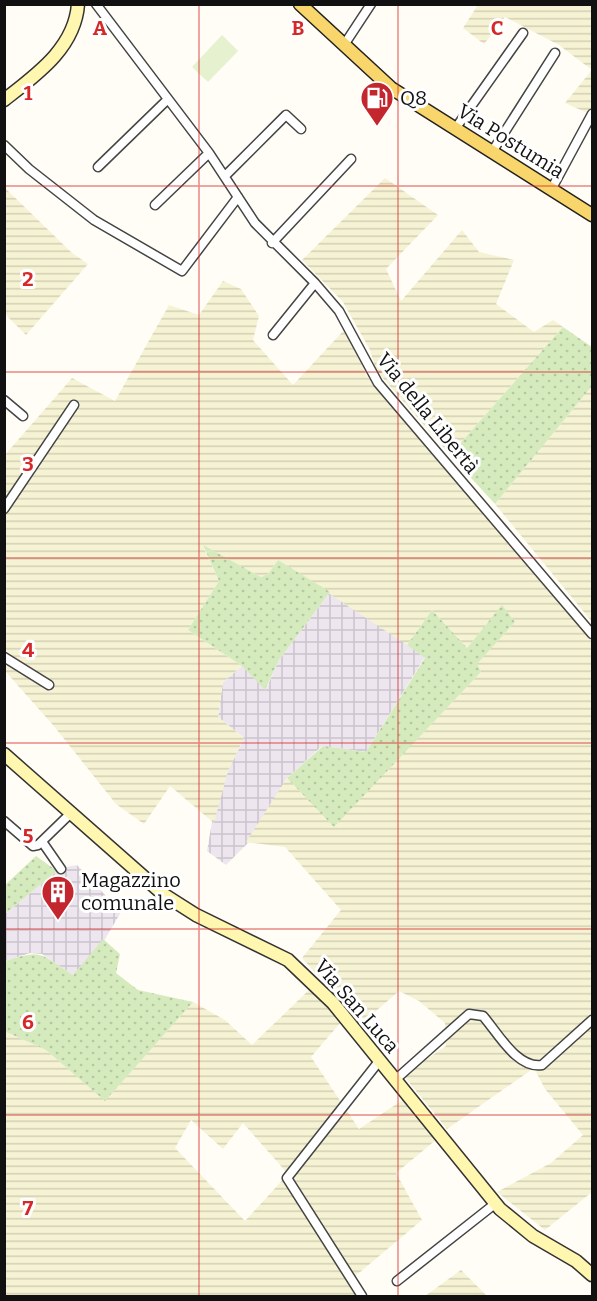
<svg xmlns="http://www.w3.org/2000/svg" width="597" height="1301" font-family="Bitter,serif">
	<style>
		.industrial { fill: url(#industrial-grid) }
		.farmland { fill: url(#farmland-rules); fill-rule: evenodd }
		.grass { fill: url(#grass-dots) }
		.pitch { fill: #e6f2cf }
		.lines { fill: none; stroke-linecap: round; stroke-linejoin: round }
		.street-casing { stroke: #444; stroke-width: 11 }
		.secondary-casing { stroke: #333; stroke-width: 15 }
		.primary-casing { stroke: #222; stroke-width: 15 }
		.street { stroke: #fff; stroke-width: 8 }
		.secondary { stroke: #fff6b0; stroke-width: 12 }
		.primary { stroke: #f9d66b; stroke-width: 12 }
		.grid { fill: none; stroke: #d62828; stroke-width: 1.5; stroke-opacity: 0.55 }
		.labels { text-anchor: middle; dominant-baseline: central; stroke-width: 6; stroke-linejoin: round; paint-order: stroke }
		.poi-label { font-size: 20px; fill: #111; stroke: #fff; text-anchor: start }
		.street-label { font-size: 20px; fill: #111; stroke: #fff }
		.grid-label { font-size: 20px; text-anchor: middle; font-weight: bold; fill: #d62828; stroke: #fff; stroke-width: 6; stroke-linejoin: round; paint-order: stroke }
	</style>
	<defs>
		<pattern id="industrial-grid" width="8" height="8" patternUnits="userSpaceOnUse" patternTransform="scale(1.5)"><rect width="8" height="8" fill="#eee6ef"/><path d="M0 4h8M4 0v8" fill="none" stroke="#cbc4cc"/></pattern>
		<pattern id="farmland-rules" width="6" height="5" patternUnits="userSpaceOnUse" patternTransform="scale(1.5)"><rect width="6" height="5" fill="#f6f3d4"/><path d="M0 2.5h6" fill="none" stroke="#d2cfb5"/></pattern>
		<pattern id="grass-dots" width="8" height="8" patternUnits="userSpaceOnUse" patternTransform="scale(1.5)"><rect width="8" height="8" fill="#d5ebbd"/><path d="M2 2h.1M6 6h.1" fill="none" stroke="#b6c8a1" stroke-width="1.8" stroke-linecap="round"/></pattern>
	</defs>
	<rect width="100%" height="100%" fill="#fffdf5"/>
	<path class="industrial" d="M 330,592 L 425,657 L 366,752 L 322,746 L 287,778 L 249,842 L 226,865 L 207,851 L 212,822 L 228,771 L 244,738 L 218,717 L 223,682 L 242,666 L 266,689 L 279,660 Z
		M 77,865 L 121,912 L 104,941 L 73,975 L 42,954 L 30,953 L 5,961 L 5,914 L 57,871 L 55,869 Z"/>
	<path class="farmland" d="M 478,5 L 592,5 L 592,115 L 565,103 L 592,70 L 559,45 L 505,17 L 484,44 L 463,28 Z
		M 385,178 L 438,215 L 386,269 L 401,301 L 462,230 L 479,252 L 514,260 L 496,304 L 534,332 L 553,320 L 563,327 L 450,455 L 376,370 L 370,350 L 343,302 L 302,260 Z
		M 4,187 L 71,252 L 88,264 L 26,335 L 5,314 Z
		M 223,281 L 241,289 L 259,316 L 253,340 L 293,385 L 346,328 L 359,354 L 366,375 L 592,640 L 592,1192 L 545,1230 L 497,1192 L 551,1163 L 583,1135 L 545,1089 L 534,1068 L 447,1129 L 403,1075 L 446,1046 L 445,1023 L 419,1001 L 399,991 L 361,1024 L 302,958 L 341,910 L 285,847 L 246,842 L 287,778 L 334,826 L 481,672 L 476,664 L 515,622 L 502,606 L 467,648 L 432,610 L 407,645 L 278,560 L 268,574 L 261,577 L 203,546 L 219,581 L 188,630 L 242,666 L 223,682 L 218,717 L 244,738 L 228,771 L 214,823 L 170,786 L 144,824 L 116,804 L 53,725 L 5,671 L 4,456 L 72,378 L 115,401 L 169,305 L 199,315 Z
		M 592,386 L 592,622 L 495,504 Z
		M 312,987 L 341,1022 L 311,1057 L 359,1129 L 404,1099 L 437,1139 L 396,1173 L 422,1220 L 353,1278 L 365,1296 L 5,1296 L 4,1031 L 46,1050 L 105,1100 L 193,1002 L 225,1020 L 252,1045 ZM 191,1120 L 223,1149 L 243,1123 L 288,1174 L 245,1221 L 175,1148 Z
		M 461,1270 L 487,1296 L 425,1296 Z"/>
	<path class="grass" d="M 563,327 L 592,347 L 592,386 L 495,504 L 450,455 Z
		M 203,545 L 261,577 L 268,574 L 278,560 L 330,592 L 279,660 L 265,690 L 242,666 L 188,630 L 219,581 Z
		M 502,605 L 515,622 L 477,664 L 481,672 L 334,827 L 287,778 L 323,746 L 366,752 L 425,658 L 407,645 L 432,610 L 467,648 Z
		M 36,856 L 57,871 L 5,914 L 5,885 Z
		M 103,939 L 120,954 L 116,973 L 138,990 L 193,1002 L 105,1101 L 46,1050 L 4,1031 L 5,961 C 43,949 41,954 73,975 Z"/>
	<path class="pitch" d="M 222,35 L 238,51 L 208,82 L 192,67 Z"/>
	<g class="lines">
		<g class="street-casing">
			<path id="street" d="M 96,4 L 209,153 L 255,223 L 315,283 L 339,311 L 378,383 L 592,634
				M 344,45 L 371,4
				M 455,129 L 523,33
				M 4,145 L 29,169 L 94,220 L 182,271 L 238,197
				M 492,152 L 555,53
				M 98,167 L 167,100
				M 225,176 L 286,115 L 301,129
				M 551,190 L 592,114
				M 155,205 L 209,153
				M 272,243 L 351,159
				M 273,335 L 315,283
				M 4,400 L 23,416
				M 4,509 L 74,405
				M 4,657 L 49,685
				M 4,821 L 33,846 L 38,845 L 72,812
				M 43,843 L 61,869
				M 395,1080 L 469,1014 L 483,1016 C 498,1033 517,1069 542,1065 L 592,1020
				M 397,1281 L 496,1203
				M 362,1296 L 287,1178 L 380,1060"/>
		</g>
		<g class="secondary-casing">
			<path id="secondary" d="M 4,100 C 36,75 75,48 78,4
				M 4,754 L 163,894 L 196,915 L 288,960 L 333,1003 L 500,1209 L 533,1236 L 576,1261 L 592,1275"/>
		</g>
		<g class="primary-casing">
			<path id="primary" d="M 300,4 L 391,88 L 592,215"/>
		</g>
		<use href="#street" class="street"/>
		<use href="#secondary" class="secondary"/>
		<use href="#primary" class="primary"/>
	</g>
	<path class="grid" d="M 199,4 L 199,1296M 398,4 L 398,1296M 4,186 L 592,186M 4,372 L 592,372M 4,558 L 592,558M 4,743 L 592,743M 4,929 L 592,929M 4,1115 L 592,1115"/>
	<defs>
		<g id="fuel-pin" transform="scale(1.725)"><path d="M0 17L-7.5 6A9.5 9.5 0 1 1 7.5 6Z" fill="#c4262e" stroke="#fff"/><path d="M-5.5-6h7V0h2V4h1.3V-2.5L3-4.5l.8-.8L6-3V5H2.5V1h-1V6h-7ZM-4.2-4.7v3.2H.2V-4.7Z" fill="#fff"/></g>
		<g id="building-pin" transform="scale(1.725)"><path d="M0 17L-7.5 6A9.5 9.5 0 1 1 7.5 6Z" fill="#c4262e" stroke="#fff"/><path d="M-4-6H4V6H1V3H-1V6H-4ZM-2.5-4.3h1.7v1.8h-1.7ZM.8-4.3h1.7v1.8H.8ZM-2.5-1h1.7V.8h-1.7ZM.8-1h1.7V.8H.8Z" fill="#fff"/></g>
	</defs>
	<g fill-rule="evenodd">
		<use href="#fuel-pin" x="377" y="98"/>
		<use href="#building-pin" x="58" y="892"/>
	</g>
	<g class="labels">
		<g class="poi-label">
			<text x="400" y="98">Q8</text>
			<text x="81" y="880">Magazzino<tspan x="81" dy="23">comunale</tspan></text>
		</g>
		<g class="street-label">
			<text transform="translate(511 141) rotate(32)">Via Postumia</text>
			<text transform="translate(428 413) rotate(51)">Via della Libertà</text>
			<text transform="translate(357 1006) rotate(49)">Via San Luca</text>
		</g>
	</g>
	<g class="grid-label">
		<text x="100" y="35">A</text>
		<text x="298" y="35">B</text>
		<text x="497" y="35">C</text>
		<text x="28" y="100">1</text>
		<text x="28" y="286">2</text>
		<text x="28" y="471">3</text>
		<text x="28" y="657">4</text>
		<text x="28" y="843">5</text>
		<text x="28" y="1029">6</text>
		<text x="28" y="1215">7</text>
	</g>
	<rect width="597" height="1301" fill="none" stroke="#111111" stroke-width="12"/>
</svg>
